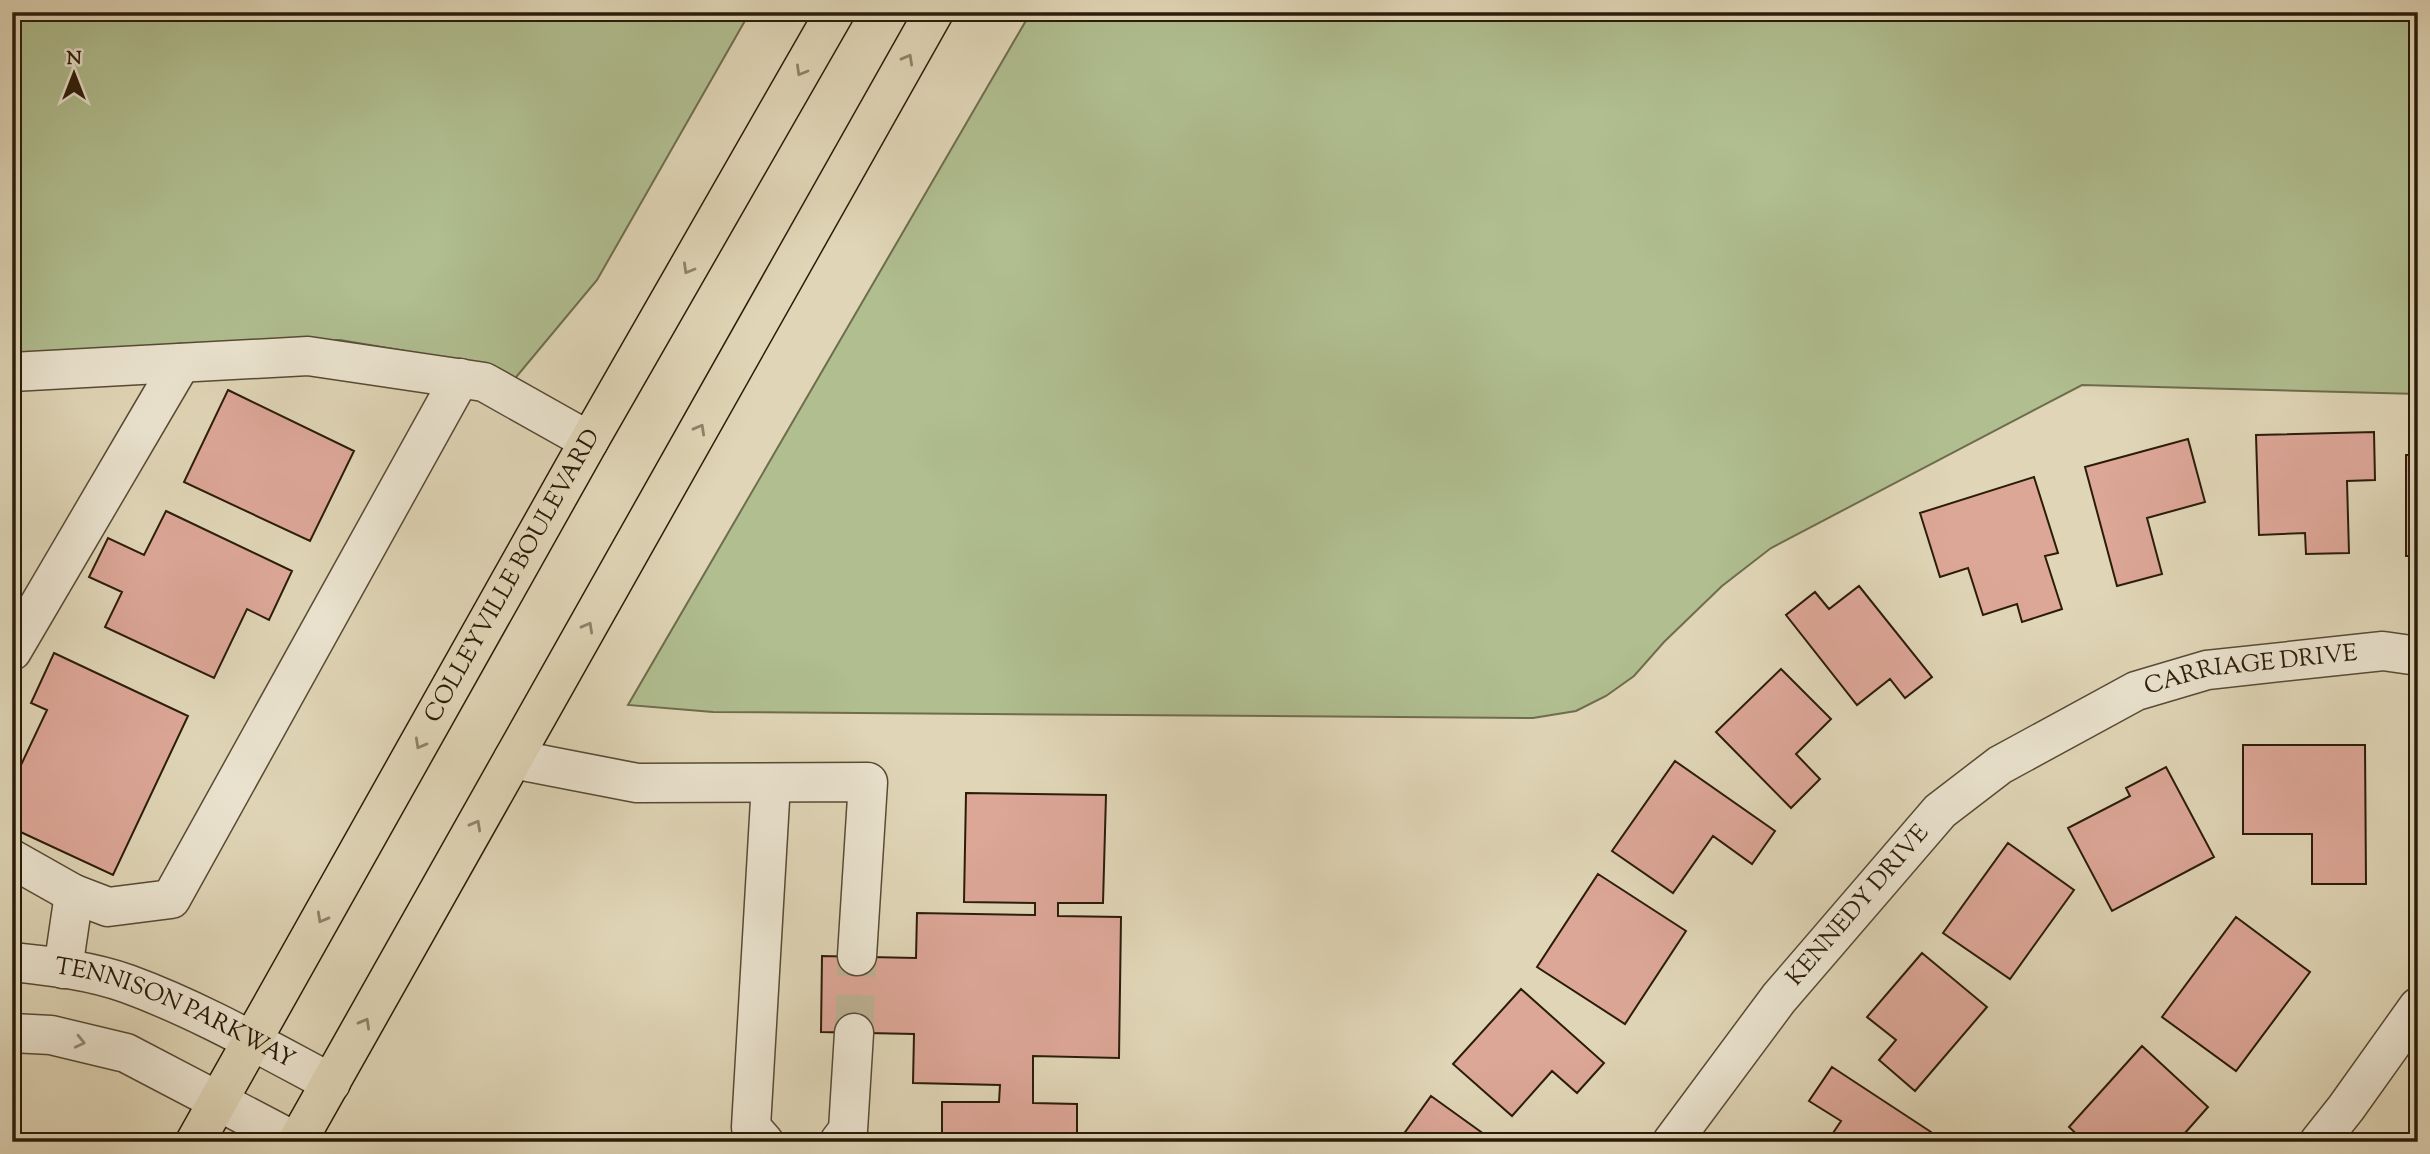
<svg xmlns="http://www.w3.org/2000/svg" width="2430" height="1154" font-family="'Sorts Mill Goudy',serif">
	<style>
		.green { fill: #b0be90; stroke: #6e6d4d; stroke-width: 2 }
		.building { fill: #dda798; stroke: #2b1c0a; stroke-width: 2 }
		.lines { fill: none; stroke-linecap: round; stroke-linejoin: round }
		.minor-tunnel { stroke: #bcb194; stroke-width: 38; stroke-dasharray: 38 19; stroke-linecap: butt }
		.minor-casing { stroke: #584a35; stroke-width: 41 }
		.major-casing { stroke: #2b1c0a; stroke-width: 41 }
		.minor { stroke: #ebe4d0; stroke-width: 38 }
		.major { stroke: #e0d6b7; stroke-width: 38 }
		.oneway { stroke: #8f8269 }
		.oneway2 { stroke: #958a77 }
		.labels { text-anchor: middle; dominant-baseline: central; stroke-width: 7; stroke-linejoin: round; paint-order: stroke }
		.street-label { font-size: 24px; fill: #2b1c0a; stroke: #ebe4d0 }
	</style>
	<rect width="100%" height="100%" fill="#e0d6b7"/>
	<filter id="stains"><feTurbulence type="fractalNoise" baseFrequency=".00286" numOctaves="4"/><feColorMatrix values="0 0 0 0 .2 0 0 0 0 .09 0 0 0 0 .02 0 0 0 .5 -.17"/></filter>
	<radialGradient id="worn" r=".72"><stop offset=".6" stop-color="#630" stop-opacity="0"/><stop offset="1" stop-color="#630" stop-opacity=".3"/></radialGradient>
	<path class="green" d="M 12,12 L 750,12 L 597,280 L 512,382 L 423,354 L 340,340 L 12,354 Z
		M 1031,12 L 2418,12 L 2418,394 L 2082,385 L 1771,548 L 1722,586 L 1664,642 L 1634,676 L 1606,696 L 1576,711 L 1533,718 L 713,712 L 628,705 Z"/>
	<path class="building" d="M 228,390 L 354,451 L 310,541 L 184,482 Z
		M 2374,432 L 2375,480 L 2347,481 L 2349,553 L 2306,554 L 2305,533 L 2259,535 L 2256,435 Z
		M 2188,439 L 2205,502 L 2147,518 L 2162,574 L 2117,586 L 2085,467 Z
		M 2406,455 L 2418,455 L 2418,556 L 2406,556 Z
		M 2034,477 L 2058,553 L 2045,556 L 2062,609 L 2022,622 L 2017,604 L 1983,615 L 1968,568 L 1940,577 L 1920,513 Z
		M 166,511 L 292,571 L 269,620 L 247,609 L 214,678 L 105,627 L 122,592 L 89,577 L 108,538 L 144,555 Z
		M 1859,586 L 1932,677 L 1905,698 L 1890,679 L 1857,705 L 1786,615 L 1815,592 L 1829,609 Z
		M 54,653 L 188,716 L 113,875 L 12,828 L 12,784 L 47,710 L 31,703 Z
		M 1781,669 L 1831,719 L 1796,754 L 1820,779 L 1791,808 L 1716,732 Z
		M 2243,745 L 2365,745 L 2366,884 L 2312,884 L 2312,834 L 2243,834 Z
		M 1675,761 L 1775,831 L 1752,864 L 1713,836 L 1673,893 L 1612,851 Z
		M 2166,767 L 2214,857 L 2112,911 L 2068,828 L 2130,796 L 2126,788 Z
		M 966,793 L 1106,795 L 1103,903 L 1058,903 L 1058,916 L 1121,917 L 1119,1058 L 1033,1056 L 1033,1103 L 1077,1104 L 1077,1142 L 942,1142 L 942,1102 L 999,1102 L 1000,1085 L 913,1083 L 914,1034 L 821,1032 L 822,956 L 916,958 L 917,913 L 1035,915 L 1035,903 L 964,902 Z
		M 2008,843 L 2074,890 L 2010,979 L 1943,933 Z
		M 1598,874 L 1686,931 L 1625,1024 L 1537,967 Z
		M 2236,917 L 2310,972 L 2236,1071 L 2162,1017 Z
		M 1922,953 L 1987,1007 L 1915,1091 L 1879,1060 L 1896,1040 L 1867,1017 Z
		M 1521,989 L 1604,1063 L 1577,1093 L 1552,1071 L 1512,1116 L 1453,1064 Z
		M 2142,1046 L 2208,1107 L 2177,1142 L 2085,1142 L 2069,1127 Z
		M 1832,1067 L 1931,1132 L 1925,1142 L 1827,1142 L 1841,1121 L 1809,1101 Z
		M 1431,1096 L 1495,1142 L 1398,1142 Z"/>
	<g class="lines">
		<path class="minor-tunnel" d="M 854,1033 L 857,956"/>
		<g class="minor-casing">
			<g id="minor">
				<path d="M 12,372 L 308,356 L 484,382 L 589,441"/>
				<path d="M 12,651 L 181,363"/>
				<path d="M 513,759 L 637,783 L 868,782 L 857,956"/>
				<path d="M 12,859 L 74,894"/>
				<path id="s1" d="M 12,962 C 51,966 92,971 128,984 C 199,1010 265,1048 331,1083"/>
				<path d="M 63,969 L 74,894 L 108,907 L 171,899 L 460,378"/>
				<path d="M 12,1033 L 51,1035 L 126,1053 L 296,1142"/>
				<path d="M 764,1142 L 751,1127 L 771,783"/>
				<path d="M 839,1142 L 848,1130 L 854,1033"/>
				<path id="s2" d="M 1672,1142 L 1779,998 L 1940,811 L 2000,765 L 2136,691 L 2207,670 L 2383,651 L 2418,656"/>
				<path d="M 2319,1142 L 2346,1108 L 2418,1007"/>
			</g>
		</g>
		<g class="major-casing">
			<g id="major">
				<path id="s3" d="M 195,1142 L 589,441 L 835,12"/>
				<path d="M 297,1142 L 934,12"/>
			</g>
		</g>
		<use href="#minor" class="minor"/>
		<use href="#major" class="major"/>
	</g>
	<defs><path id="oneway-chevron" d="M-2-3.5L2.5 0L-2 3.5" fill="none" stroke-width="1.6" stroke-linecap="round" stroke-linejoin="round" transform="scale(1.75)"/></defs>
	<g class="oneway">
		<use href="#oneway-chevron" transform="translate(908 59) rotate(-61)"/>
		<use href="#oneway-chevron" transform="translate(801 71) rotate(120)"/>
		<use href="#oneway-chevron" transform="translate(688 269) rotate(120)"/>
		<use href="#oneway-chevron" transform="translate(700 429) rotate(-61)"/>
		<use href="#oneway-chevron" transform="translate(588 627) rotate(-61)"/>
		<use href="#oneway-chevron" transform="translate(420 744) rotate(119)"/>
		<use href="#oneway-chevron" transform="translate(476 825) rotate(-61)"/>
		<use href="#oneway-chevron" transform="translate(322 918) rotate(119)"/>
		<use href="#oneway-chevron" transform="translate(365 1023) rotate(-61)"/>
	</g>
	<use class="oneway2" href="#oneway-chevron" transform="translate(80 1042) rotate(13)"/>
	<g class="labels">
		<g class="street-label">
			<text stroke="none"><textPath href="#s3" startOffset="649">COLLEYVILLE BOULEVARD</textPath></text>
			<text stroke="none"><textPath href="#s2" startOffset="774">CARRIAGE DRIVE</textPath></text>
			<text stroke="none"><textPath href="#s2" startOffset="301">KENNEDY DRIVE</textPath></text>
			<text stroke="none"><textPath href="#s1" startOffset="172">TENNISON PARKWAY</textPath></text>
		</g>
	</g>
	<rect width="2430" height="1154" fill="none" stroke="#e0d6b7" stroke-width="42"/>
	<rect x="14" y="14" width="2402" height="1126" fill="none" stroke="#2b1c0a" stroke-width="3.5"/>
	<rect x="21" y="21" width="2388" height="1112" fill="none" stroke="#2b1c0a" stroke-width="2"/>
	<g transform="translate(74 74)" stroke="#ebe4d0" stroke-width="5" paint-order="stroke">
	<path d="M0-5L12 26L0 18L-12 26Z" fill="#2b1c0a"/>
	<text y="-10" font-size="19" font-weight="bold" text-anchor="middle" fill="#2b1c0a">N</text>
	</g>
	<rect width="100%" height="100%" filter="url(#stains)"/>
	<rect width="100%" height="100%" fill="url(#worn)"/>
</svg>
